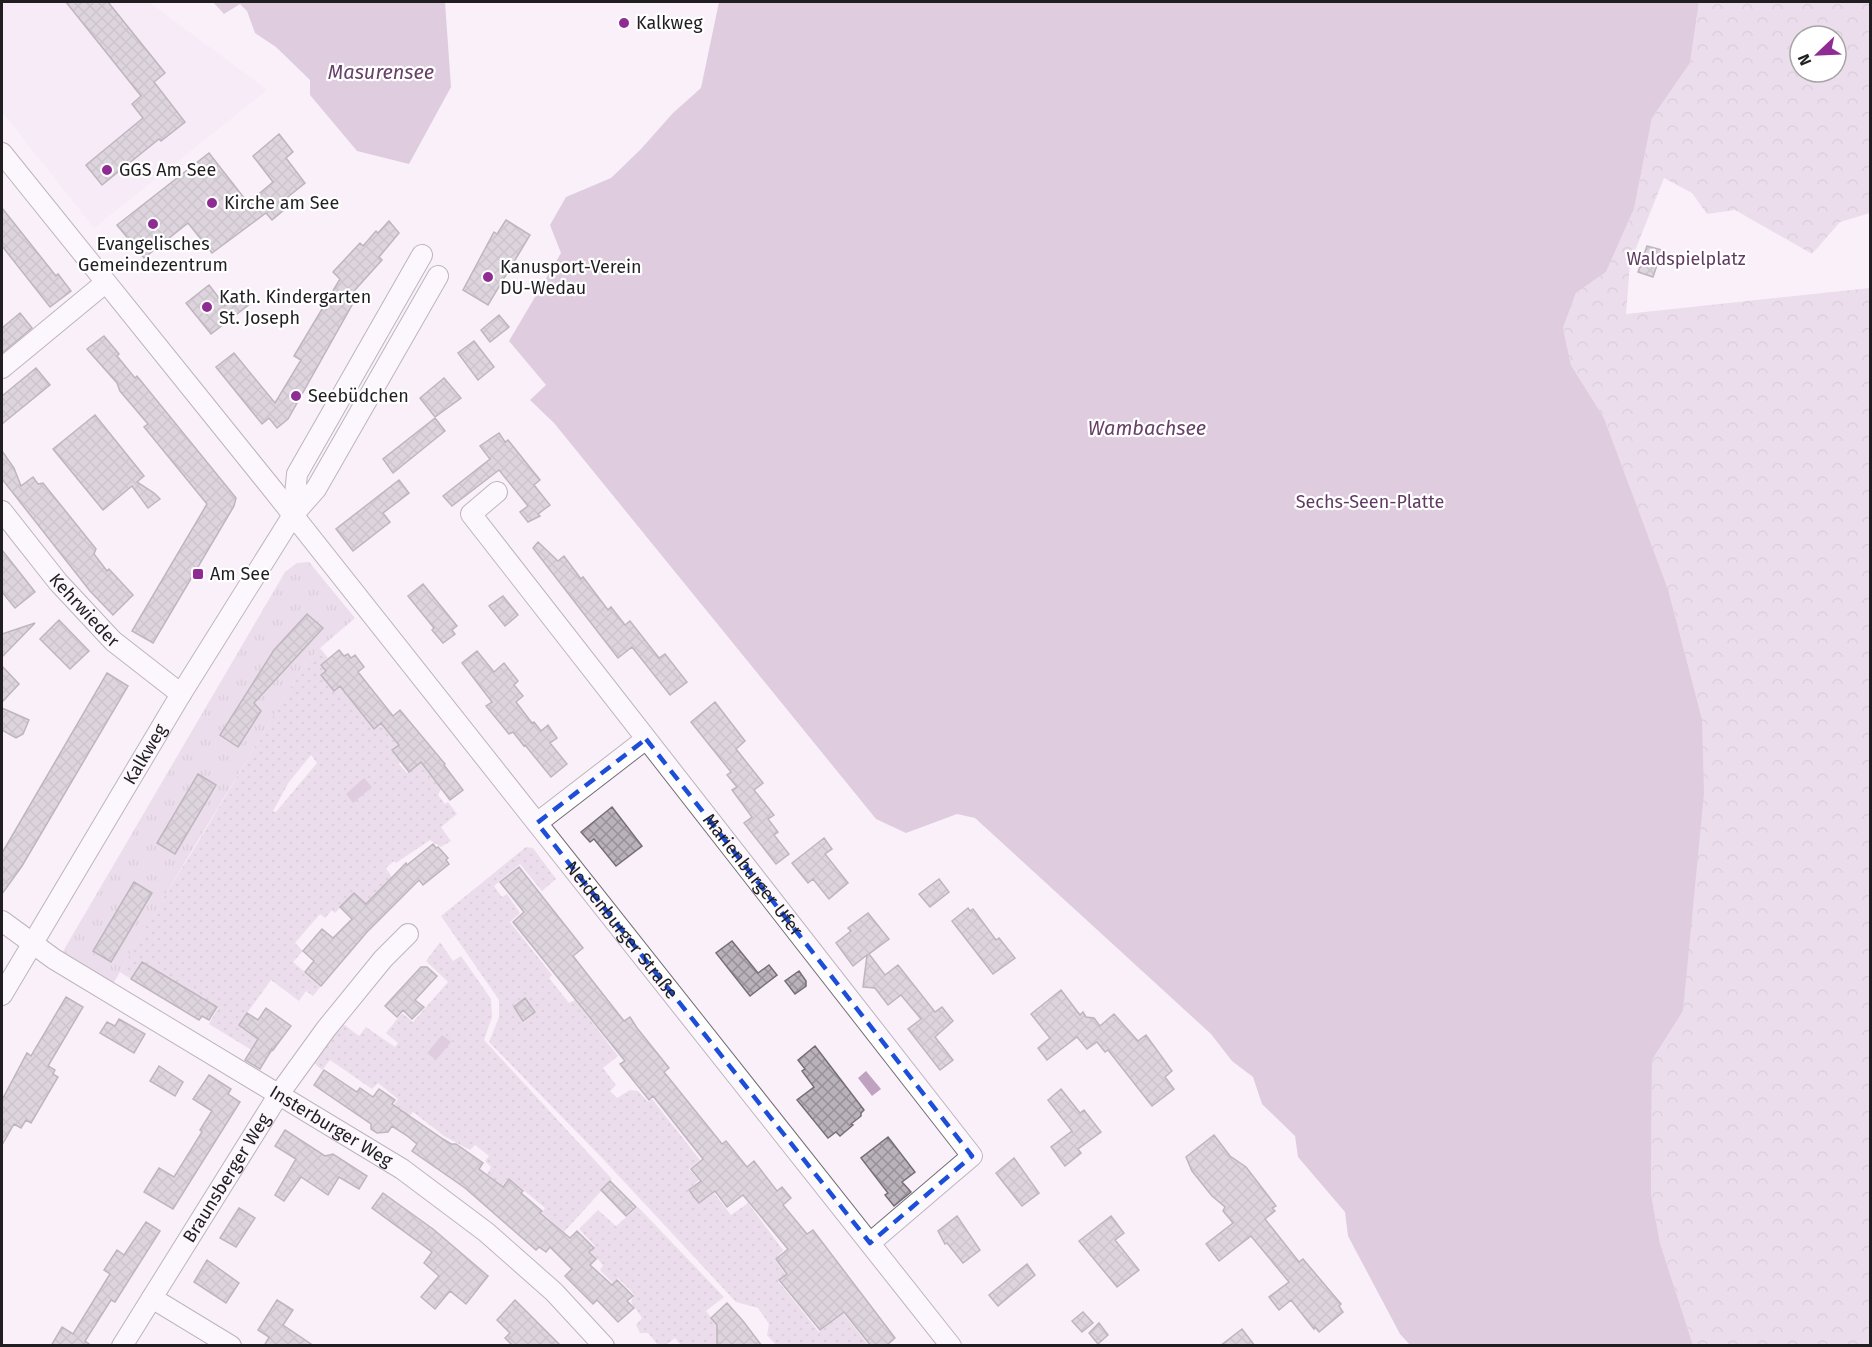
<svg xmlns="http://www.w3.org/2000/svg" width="1872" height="1347" font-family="'Fira Sans',sans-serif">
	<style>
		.built { fill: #f3e4f3 }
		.grass { fill: url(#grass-tufts) }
		.forest { fill: url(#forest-crowns); fill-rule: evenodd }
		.garden { fill: url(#garden-dots); fill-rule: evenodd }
		.water { fill: #bea2bf }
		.building { fill: url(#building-cross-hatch); stroke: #766e76; stroke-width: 1.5 }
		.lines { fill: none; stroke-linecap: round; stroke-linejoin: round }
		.street-casing { stroke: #746d75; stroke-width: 22 }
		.street { stroke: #fff; stroke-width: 20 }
		.marked { fill: none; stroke: #1d4ed8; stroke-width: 4.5; stroke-dasharray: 12 8; stroke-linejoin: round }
		.poi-dot { fill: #8e2c94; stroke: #fff; stroke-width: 2 }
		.labels { text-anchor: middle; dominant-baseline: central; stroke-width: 4.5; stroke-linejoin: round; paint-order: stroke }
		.poi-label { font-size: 18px; fill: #211e21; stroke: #fff; text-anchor: start }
		.park-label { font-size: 18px; fill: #613a63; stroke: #fff }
		.street-label { font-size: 18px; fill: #211e21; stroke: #fff }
		.water-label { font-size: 20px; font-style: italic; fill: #684069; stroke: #fff }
	</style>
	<defs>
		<pattern id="grass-tufts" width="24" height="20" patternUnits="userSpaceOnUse" patternTransform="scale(1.5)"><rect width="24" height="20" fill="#dac5da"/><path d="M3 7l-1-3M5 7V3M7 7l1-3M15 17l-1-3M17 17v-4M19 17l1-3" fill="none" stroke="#bba9bb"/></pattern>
		<pattern id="forest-crowns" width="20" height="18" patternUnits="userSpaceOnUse" patternTransform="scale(1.5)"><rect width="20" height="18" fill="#dac5da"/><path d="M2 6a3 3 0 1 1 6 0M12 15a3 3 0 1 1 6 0" fill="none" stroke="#bba9bb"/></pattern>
		<pattern id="garden-dots" width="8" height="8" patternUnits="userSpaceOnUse" patternTransform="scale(1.5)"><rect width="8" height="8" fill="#dac5da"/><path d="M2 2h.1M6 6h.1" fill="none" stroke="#bba9bb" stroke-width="1.8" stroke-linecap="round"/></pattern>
		<pattern id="building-cross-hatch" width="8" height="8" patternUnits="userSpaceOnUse" patternTransform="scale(1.5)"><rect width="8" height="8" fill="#bab2ba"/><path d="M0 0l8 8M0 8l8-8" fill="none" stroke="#979097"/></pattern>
	</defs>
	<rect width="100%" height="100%" fill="#f9f0f9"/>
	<path class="built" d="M 2,2 L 149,2 L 267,90 L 94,228 L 2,112 Z"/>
	<path class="grass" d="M 309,562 L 355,618 L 320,648 L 302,668 C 240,774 174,877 113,984 L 62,953 L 285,572 L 297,563 Z"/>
	<path class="forest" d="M 1699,2 L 1870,2 L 1870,213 L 1840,222 L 1812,254 L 1735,210 L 1707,214 L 1692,193 L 1664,178 L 1630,263 L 1626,314 L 1870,288 L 1870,1345 L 1693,1345 L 1660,1243 L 1651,1194 L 1652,1060 L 1683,1011 L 1702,719 L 1668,589 L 1604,418 L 1571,365 L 1563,328 L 1576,293 L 1606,272 L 1634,209 L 1652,118 L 1690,63 ZM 1800,36 L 1836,36 L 1836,72 L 1800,72 Z"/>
	<path class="garden" d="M 320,648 L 328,658 L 321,664 L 326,671 L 322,675 L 334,691 L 342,685 L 362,713 L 380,699 L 401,743 L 392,750 L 401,761 L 399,764 L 407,773 L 421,762 L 441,789 L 438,795 L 445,804 L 448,802 L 457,814 L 441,827 L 451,841 L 441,847 L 430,840 L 396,863 L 394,861 L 386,868 L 393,879 L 366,904 L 354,894 L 335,913 L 332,910 L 325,918 L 320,914 L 295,943 L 303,951 L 293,962 L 321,986 L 313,996 L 306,991 L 299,1001 L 271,980 L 239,1024 L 274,1050 L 266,1059 L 209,1024 L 218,1008 L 142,962 L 131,979 L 120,972 L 149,921 L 197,844 L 302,668 ZM 311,755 L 317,763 L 276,812 L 273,811 L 289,782 Z
		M 526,847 L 533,848 L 556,879 L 542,891 L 520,864 L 494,886 L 502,897 L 507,894 L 520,913 L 510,922 L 552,975 L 549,978 L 569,1003 L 575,1000 L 618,1056 L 603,1068 L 616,1085 L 610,1091 L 617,1098 L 630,1090 L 638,1091 L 648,1102 L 652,1099 L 700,1160 L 689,1169 L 699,1180 L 688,1190 L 699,1204 L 714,1193 L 731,1215 L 748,1203 L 783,1250 L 775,1260 L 786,1274 L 778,1281 L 819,1332 L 843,1313 L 869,1346 L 776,1345 L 767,1335 L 769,1324 L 758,1308 L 736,1302 L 602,1158 L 489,1042 L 499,1017 L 499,1000 L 441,916 Z
		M 440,942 L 453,961 L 461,956 L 491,999 L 492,1017 L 484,1040 L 612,1179 L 564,1232 L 542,1213 L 545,1208 L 509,1178 L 497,1191 L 483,1181 L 491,1167 L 485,1161 L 489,1156 L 475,1145 L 470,1150 L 444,1136 L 413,1112 L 407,1119 L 392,1108 L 398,1099 L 378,1083 L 372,1089 L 330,1060 L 322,1070 L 313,1062 L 342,1023 L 359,1036 L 366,1027 L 395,1047 L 398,1043 L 386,1033 L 402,1013 L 413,1022 L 448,982 L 426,961 Z
		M 638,1207 L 724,1297 L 706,1311 L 717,1325 L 717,1345 L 681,1345 L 675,1338 L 666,1345 L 658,1345 L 648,1333 L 640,1333 L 636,1325 L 642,1318 L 631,1302 L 634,1294 L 618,1278 L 613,1283 L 600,1270 L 603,1265 L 591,1252 L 595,1246 L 579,1229 L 598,1210 L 616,1226 Z"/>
	<path class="water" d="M 213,2 L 445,2 L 451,87 L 409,164 L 357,151 L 310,95 L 310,80 L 276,47 L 255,33 L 247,11 L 240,4 L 224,14 Z
		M 719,2 L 1699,2 L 1690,63 L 1652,118 L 1634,209 L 1606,272 L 1576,293 L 1563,328 L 1571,365 L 1604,418 L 1668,589 L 1702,719 L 1704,793 L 1683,1011 L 1652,1060 L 1651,1194 L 1660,1243 L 1693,1345 L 1410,1345 L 1400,1334 L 1348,1236 L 1345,1212 L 1298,1157 L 1295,1136 L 1262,1104 L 1253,1077 L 1232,1061 L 1211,1034 L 975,818 L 957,814 L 906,833 L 876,819 L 554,423 L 530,400 L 546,385 L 509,341 L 561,253 L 550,225 L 566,197 L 611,178 L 641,149 L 673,113 L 701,88 Z
		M 364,778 L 372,787 L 353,803 L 346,794 Z
		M 442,1035 L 451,1042 L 436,1060 L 427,1053 Z
		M 866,1071 L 881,1089 L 872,1096 L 858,1078 Z"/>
	<path class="building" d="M 66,2 L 108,2 L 165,73 L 154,82 L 185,122 L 161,141 L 159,139 L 102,185 L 86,165 L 143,118 L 132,104 L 141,96 Z
		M 279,134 L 293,152 L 286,158 L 305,183 L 279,204 L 284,210 L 272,220 L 266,213 L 212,253 L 188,223 L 144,258 L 117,225 L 209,153 L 248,203 L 273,182 L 253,156 Z
		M 2,208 L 56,276 L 58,274 L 71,291 L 50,307 L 2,246 Z
		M 506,220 L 530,235 L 488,305 L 463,290 L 494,232 L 497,234 Z
		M 389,221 L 399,233 L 379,257 L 382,260 L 345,301 L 352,305 L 288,419 L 277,428 L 269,418 L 262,424 L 216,367 L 234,353 L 275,403 L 301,360 L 294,356 L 340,279 L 333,272 L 360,243 L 363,246 L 376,231 L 378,233 Z
		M 1647,246 L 1662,250 L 1653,277 L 1638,272 Z
		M 209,285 L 225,306 L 247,289 L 255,300 L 211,334 L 186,303 Z
		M 20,313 L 32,328 L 2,353 L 2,328 Z
		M 499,315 L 509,327 L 490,342 L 481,330 Z
		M 104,336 L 119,354 L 117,356 L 135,378 L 137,376 L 236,498 L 234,506 L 153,643 L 132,631 L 207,504 L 144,427 L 148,424 L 120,391 L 117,383 L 87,349 Z
		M 474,341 L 494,367 L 478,380 L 458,353 Z
		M 36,368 L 50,385 L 2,424 L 2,396 Z
		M 444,378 L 461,398 L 435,417 L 420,398 Z
		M 95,415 L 144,476 L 137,482 L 154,493 L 160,499 L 148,508 L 132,486 L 103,510 L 53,449 Z
		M 435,418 L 445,431 L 393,473 L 383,459 Z
		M 499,433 L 505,442 L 508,440 L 540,480 L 534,485 L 550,505 L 538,514 L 540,516 L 528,522 L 520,512 L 528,506 L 499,470 L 452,506 L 443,496 L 490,459 L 480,446 Z
		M 2,451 L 14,468 L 21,486 L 33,477 L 38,484 L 43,483 L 96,549 L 94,554 L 107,571 L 109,569 L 133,595 L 113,615 L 90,591 L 2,479 Z
		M 399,480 L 409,493 L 383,513 L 390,522 L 353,551 L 336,529 Z
		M 538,542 L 558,561 L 564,556 L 581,579 L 583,577 L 608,610 L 611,607 L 625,625 L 630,621 L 659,658 L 665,654 L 687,682 L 670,695 L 632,647 L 618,658 L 533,548 Z
		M 2,550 L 35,592 L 15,608 L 2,592 Z
		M 423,584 L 457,626 L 452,630 L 455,634 L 443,643 L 432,630 L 434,628 L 408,596 Z
		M 503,596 L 518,615 L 505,626 L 489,606 Z
		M 307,614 L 323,628 L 254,703 L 261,711 L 238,747 L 220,735 L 274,650 Z
		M 59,620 L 89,651 L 70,669 L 40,639 Z
		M 35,623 L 2,657 L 2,634 Z
		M 339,650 L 344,656 L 348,654 L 351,658 L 355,655 L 364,667 L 358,672 L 393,716 L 400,710 L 445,764 L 444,765 L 463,790 L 450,800 L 421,762 L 409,772 L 392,750 L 399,745 L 381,723 L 374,729 L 340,686 L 334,691 L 321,675 L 326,671 L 321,665 Z
		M 477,651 L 494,672 L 504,663 L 518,681 L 514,685 L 523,696 L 516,702 L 532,723 L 534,722 L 541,731 L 548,725 L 557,738 L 550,743 L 567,764 L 551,777 L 525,745 L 524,746 L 513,732 L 509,734 L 486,706 L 492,702 L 462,663 Z
		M 2,666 L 19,684 L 2,702 Z
		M 107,673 L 128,686 L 22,866 L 2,894 L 2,853 Z
		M 715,702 L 745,741 L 736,749 L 763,783 L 754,790 L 774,815 L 768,819 L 778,832 L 774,835 L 789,854 L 776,864 L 744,823 L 752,817 L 732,790 L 737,787 L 727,775 L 731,772 L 691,722 Z
		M 2,708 L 29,720 L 23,734 L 16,738 L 2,730 Z
		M 198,774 L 216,785 L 175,854 L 157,843 Z
		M 612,807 L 642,846 L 616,866 L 594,839 L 590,842 L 581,832 Z
		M 824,838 L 832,849 L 825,854 L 848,883 L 829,899 L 813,879 L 808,883 L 792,863 Z
		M 433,844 L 436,848 L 438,847 L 448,858 L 446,860 L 449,864 L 423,885 L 419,880 L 367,932 L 321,986 L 305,972 L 314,961 L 303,951 L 322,929 L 333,938 L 352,919 L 340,907 L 354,893 L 366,904 L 406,863 L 407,865 Z
		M 519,867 L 583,948 L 573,956 L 624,1021 L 630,1017 L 637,1028 L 669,1068 L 664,1072 L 722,1144 L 726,1141 L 747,1167 L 754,1161 L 777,1191 L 782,1187 L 791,1198 L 783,1205 L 807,1234 L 813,1230 L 895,1338 L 886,1346 L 871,1346 L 844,1312 L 820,1330 L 779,1280 L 787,1274 L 776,1259 L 788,1249 L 743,1195 L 727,1207 L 715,1191 L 699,1203 L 694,1197 L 689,1190 L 701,1181 L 691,1169 L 703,1159 L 653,1096 L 649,1100 L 620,1064 L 625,1061 L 513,922 L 524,912 L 500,882 Z
		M 939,879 L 949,892 L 930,907 L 919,894 Z
		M 134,882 L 152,893 L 111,962 L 93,951 Z
		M 968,908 L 970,911 L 973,909 L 996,940 L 999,938 L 1015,958 L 993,974 L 952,921 Z
		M 868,913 L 889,939 L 869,954 L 885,975 L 898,965 L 935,1012 L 942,1007 L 953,1021 L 935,1037 L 953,1060 L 940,1070 L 908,1029 L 921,1019 L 901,995 L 888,1005 L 875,988 L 863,987 L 867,955 L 853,966 L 836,943 L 851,931 L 848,928 Z
		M 732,941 L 758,973 L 769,965 L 777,975 L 750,996 L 716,953 Z
		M 142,962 L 217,1007 L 209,1020 L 202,1016 L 199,1020 L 131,979 Z
		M 421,967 L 427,967 L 437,976 L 415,1000 L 424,1007 L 412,1019 L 403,1010 L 397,1017 L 385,1006 Z
		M 799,971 L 806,981 L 806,986 L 795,994 L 785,981 Z
		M 1061,990 L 1080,1015 L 1083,1012 L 1086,1017 L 1094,1018 L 1100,1026 L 1114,1014 L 1138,1041 L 1146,1035 L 1172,1071 L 1165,1077 L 1174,1089 L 1152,1106 L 1108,1050 L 1105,1052 L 1097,1042 L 1087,1049 L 1077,1037 L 1047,1060 L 1038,1048 L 1050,1038 L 1031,1014 Z
		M 66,997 L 83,1007 L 48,1066 L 55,1070 L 53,1074 L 58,1077 L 31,1123 L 26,1120 L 21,1128 L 14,1124 L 2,1145 L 2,1100 L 27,1053 L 31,1056 Z
		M 525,998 L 535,1012 L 523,1021 L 514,1007 Z
		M 266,1008 L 291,1026 L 273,1050 L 272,1049 L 260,1069 L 245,1060 L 258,1039 L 239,1025 L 247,1013 L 258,1020 Z
		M 119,1019 L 145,1034 L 134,1053 L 100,1033 L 107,1022 L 115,1026 Z
		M 815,1046 L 864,1110 L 861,1113 L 861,1116 L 851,1124 L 853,1125 L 840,1136 L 836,1132 L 828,1138 L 797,1100 L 814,1087 L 802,1071 L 805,1069 L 798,1060 Z
		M 159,1066 L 183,1082 L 175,1096 L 150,1081 Z
		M 324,1070 L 357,1092 L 360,1088 L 373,1097 L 379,1089 L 395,1100 L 392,1104 L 443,1139 L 451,1144 L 456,1144 L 483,1163 L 479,1169 L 503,1187 L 509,1179 L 523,1191 L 521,1193 L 542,1211 L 540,1213 L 570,1238 L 577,1231 L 594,1248 L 589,1252 L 596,1259 L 590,1265 L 612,1285 L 617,1280 L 633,1296 L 627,1301 L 634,1308 L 618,1322 L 597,1300 L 593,1304 L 565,1276 L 572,1269 L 550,1247 L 546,1252 L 539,1247 L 536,1250 L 465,1188 L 412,1151 L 417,1144 L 406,1135 L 392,1126 L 388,1132 L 377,1133 L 371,1129 L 371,1124 L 314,1085 Z
		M 209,1075 L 231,1089 L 228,1094 L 240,1102 L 173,1209 L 144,1192 L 159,1168 L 174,1177 L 202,1132 L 200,1130 L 212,1111 L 193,1099 Z
		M 1061,1089 L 1080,1113 L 1084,1110 L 1101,1132 L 1078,1149 L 1081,1153 L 1065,1166 L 1051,1147 L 1072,1131 L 1048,1100 Z
		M 285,1130 L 325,1156 L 333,1154 L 367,1176 L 359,1189 L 339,1177 L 328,1195 L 301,1177 L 284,1201 L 275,1195 L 296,1159 L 275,1146 Z
		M 1214,1135 L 1230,1156 L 1246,1167 L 1276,1206 L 1272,1208 L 1275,1211 L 1265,1219 L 1299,1262 L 1303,1259 L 1341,1304 L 1339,1306 L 1343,1312 L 1319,1332 L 1315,1327 L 1314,1329 L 1291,1300 L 1279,1310 L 1269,1297 L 1289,1282 L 1251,1236 L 1219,1261 L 1206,1244 L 1233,1223 L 1223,1211 L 1225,1207 L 1212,1196 L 1192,1171 L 1186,1157 Z
		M 888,1137 L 915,1172 L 902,1182 L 911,1192 L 894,1206 L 885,1195 L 888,1193 L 861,1158 Z
		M 1014,1158 L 1039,1193 L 1022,1206 L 996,1173 Z
		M 610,1181 L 636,1207 L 626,1216 L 601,1190 Z
		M 383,1193 L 433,1229 L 488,1276 L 466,1304 L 450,1291 L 435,1309 L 421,1297 L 439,1276 L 424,1263 L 432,1252 L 372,1208 Z
		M 239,1208 L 255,1218 L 236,1247 L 220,1238 Z
		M 957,1216 L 980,1250 L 963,1263 L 947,1243 L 945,1244 L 938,1231 Z
		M 1111,1216 L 1124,1233 L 1115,1240 L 1139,1270 L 1117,1287 L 1079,1241 Z
		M 146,1222 L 160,1231 L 115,1302 L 111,1300 L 85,1341 L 92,1346 L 51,1346 L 62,1327 L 73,1334 L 110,1274 L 104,1270 L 117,1250 L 124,1255 Z
		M 207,1260 L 239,1283 L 226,1303 L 194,1282 Z
		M 1027,1264 L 1035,1275 L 998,1306 L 989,1295 Z
		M 277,1300 L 293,1310 L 283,1325 L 314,1346 L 264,1346 L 269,1337 L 258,1330 Z
		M 515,1300 L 561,1346 L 513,1346 L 505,1338 L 510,1333 L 497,1320 Z
		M 727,1303 L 743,1321 L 762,1346 L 717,1346 L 717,1325 L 711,1318 Z
		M 1083,1312 L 1093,1323 L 1082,1332 L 1072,1321 Z
		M 1099,1323 L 1108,1335 L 1098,1344 L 1089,1333 Z
		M 1242,1329 L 1255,1346 L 1220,1346 Z"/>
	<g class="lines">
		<g class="street-casing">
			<g id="street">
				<path id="s1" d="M 2,153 L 274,491 L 951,1346"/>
				<path d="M 2,368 L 105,283"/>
				<path id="s2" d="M 497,492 L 471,514 L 972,1156 L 870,1243"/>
				<path id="s3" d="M 2,511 L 58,582 L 113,641 L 181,694"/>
				<path d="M 293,515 L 297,474 L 422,255"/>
				<path d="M 537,823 L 646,739"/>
				<path id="s4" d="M 2,921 L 54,959 L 402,1169 L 486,1232 L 554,1292 L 604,1346"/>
				<path id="s5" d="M 2,995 L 181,694 L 293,515 L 316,489 L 438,276"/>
				<path d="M 152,1298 L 231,1346"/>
				<path id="s6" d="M 122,1346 L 279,1094 L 326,1029 L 383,959 L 408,934"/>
			</g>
		</g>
		<use href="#street" class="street"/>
	</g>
	<path d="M0 0H1872V1347H0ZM 646,739 L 972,1156 L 870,1243 L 537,823 Z" fill="#f9f0f9" fill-opacity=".55" fill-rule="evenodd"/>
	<path class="marked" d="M 646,739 L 972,1156 L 870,1243 L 537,823 Z"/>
	<g class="poi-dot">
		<circle cx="624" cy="23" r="6"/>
		<circle cx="107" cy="170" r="6"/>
		<circle cx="212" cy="203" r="6"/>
		<circle cx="153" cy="224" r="6"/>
		<circle cx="488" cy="277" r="6"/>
		<circle cx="207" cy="307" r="6"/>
		<circle cx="296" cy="396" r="6"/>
		<rect x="192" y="568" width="12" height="12" rx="3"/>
	</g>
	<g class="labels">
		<g class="poi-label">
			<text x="636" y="23">Kalkweg</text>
			<text x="119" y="170">GGS Am See</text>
			<text x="224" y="203">Kirche am See</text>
			<text x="153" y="244" text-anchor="middle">Evangelisches<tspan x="153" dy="21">Gemeindezentrum</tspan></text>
			<text x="500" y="267">Kanusport-Verein<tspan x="500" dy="21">DU-Wedau</tspan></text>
			<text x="219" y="297">Kath. Kindergarten<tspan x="219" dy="21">St. Joseph</tspan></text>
			<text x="308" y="396">Seebüdchen</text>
			<text x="210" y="574">Am See</text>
		</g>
		<g class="park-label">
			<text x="1686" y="259">Waldspielplatz</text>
			<text x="1370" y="502">Sechs-Seen-Platte</text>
		</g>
		<g class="street-label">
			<text stroke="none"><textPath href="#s3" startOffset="129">Kehrwieder</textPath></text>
			<text stroke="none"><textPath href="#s5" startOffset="280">Kalkweg</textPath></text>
			<text stroke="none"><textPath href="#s2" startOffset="492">Marienburger Ufer</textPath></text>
			<text stroke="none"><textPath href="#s1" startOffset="994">Neidenburger Straße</textPath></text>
			<text stroke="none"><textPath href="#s4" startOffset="388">Insterburger Weg</textPath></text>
			<text stroke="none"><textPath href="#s6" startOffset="198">Braunsberger Weg</textPath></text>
		</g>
		<g class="water-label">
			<text x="381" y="72">Masurensee</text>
			<text x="1147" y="428">Wambachsee</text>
		</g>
	</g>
	<rect width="1872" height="1347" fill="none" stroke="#211e21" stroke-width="6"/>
	<g transform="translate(1818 54) rotate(247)"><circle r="28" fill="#ffffff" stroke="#a6a5a6" stroke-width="1.5"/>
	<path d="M0-4.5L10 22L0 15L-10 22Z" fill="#8e2c94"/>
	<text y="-9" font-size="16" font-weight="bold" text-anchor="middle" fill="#211e21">N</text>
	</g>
</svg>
